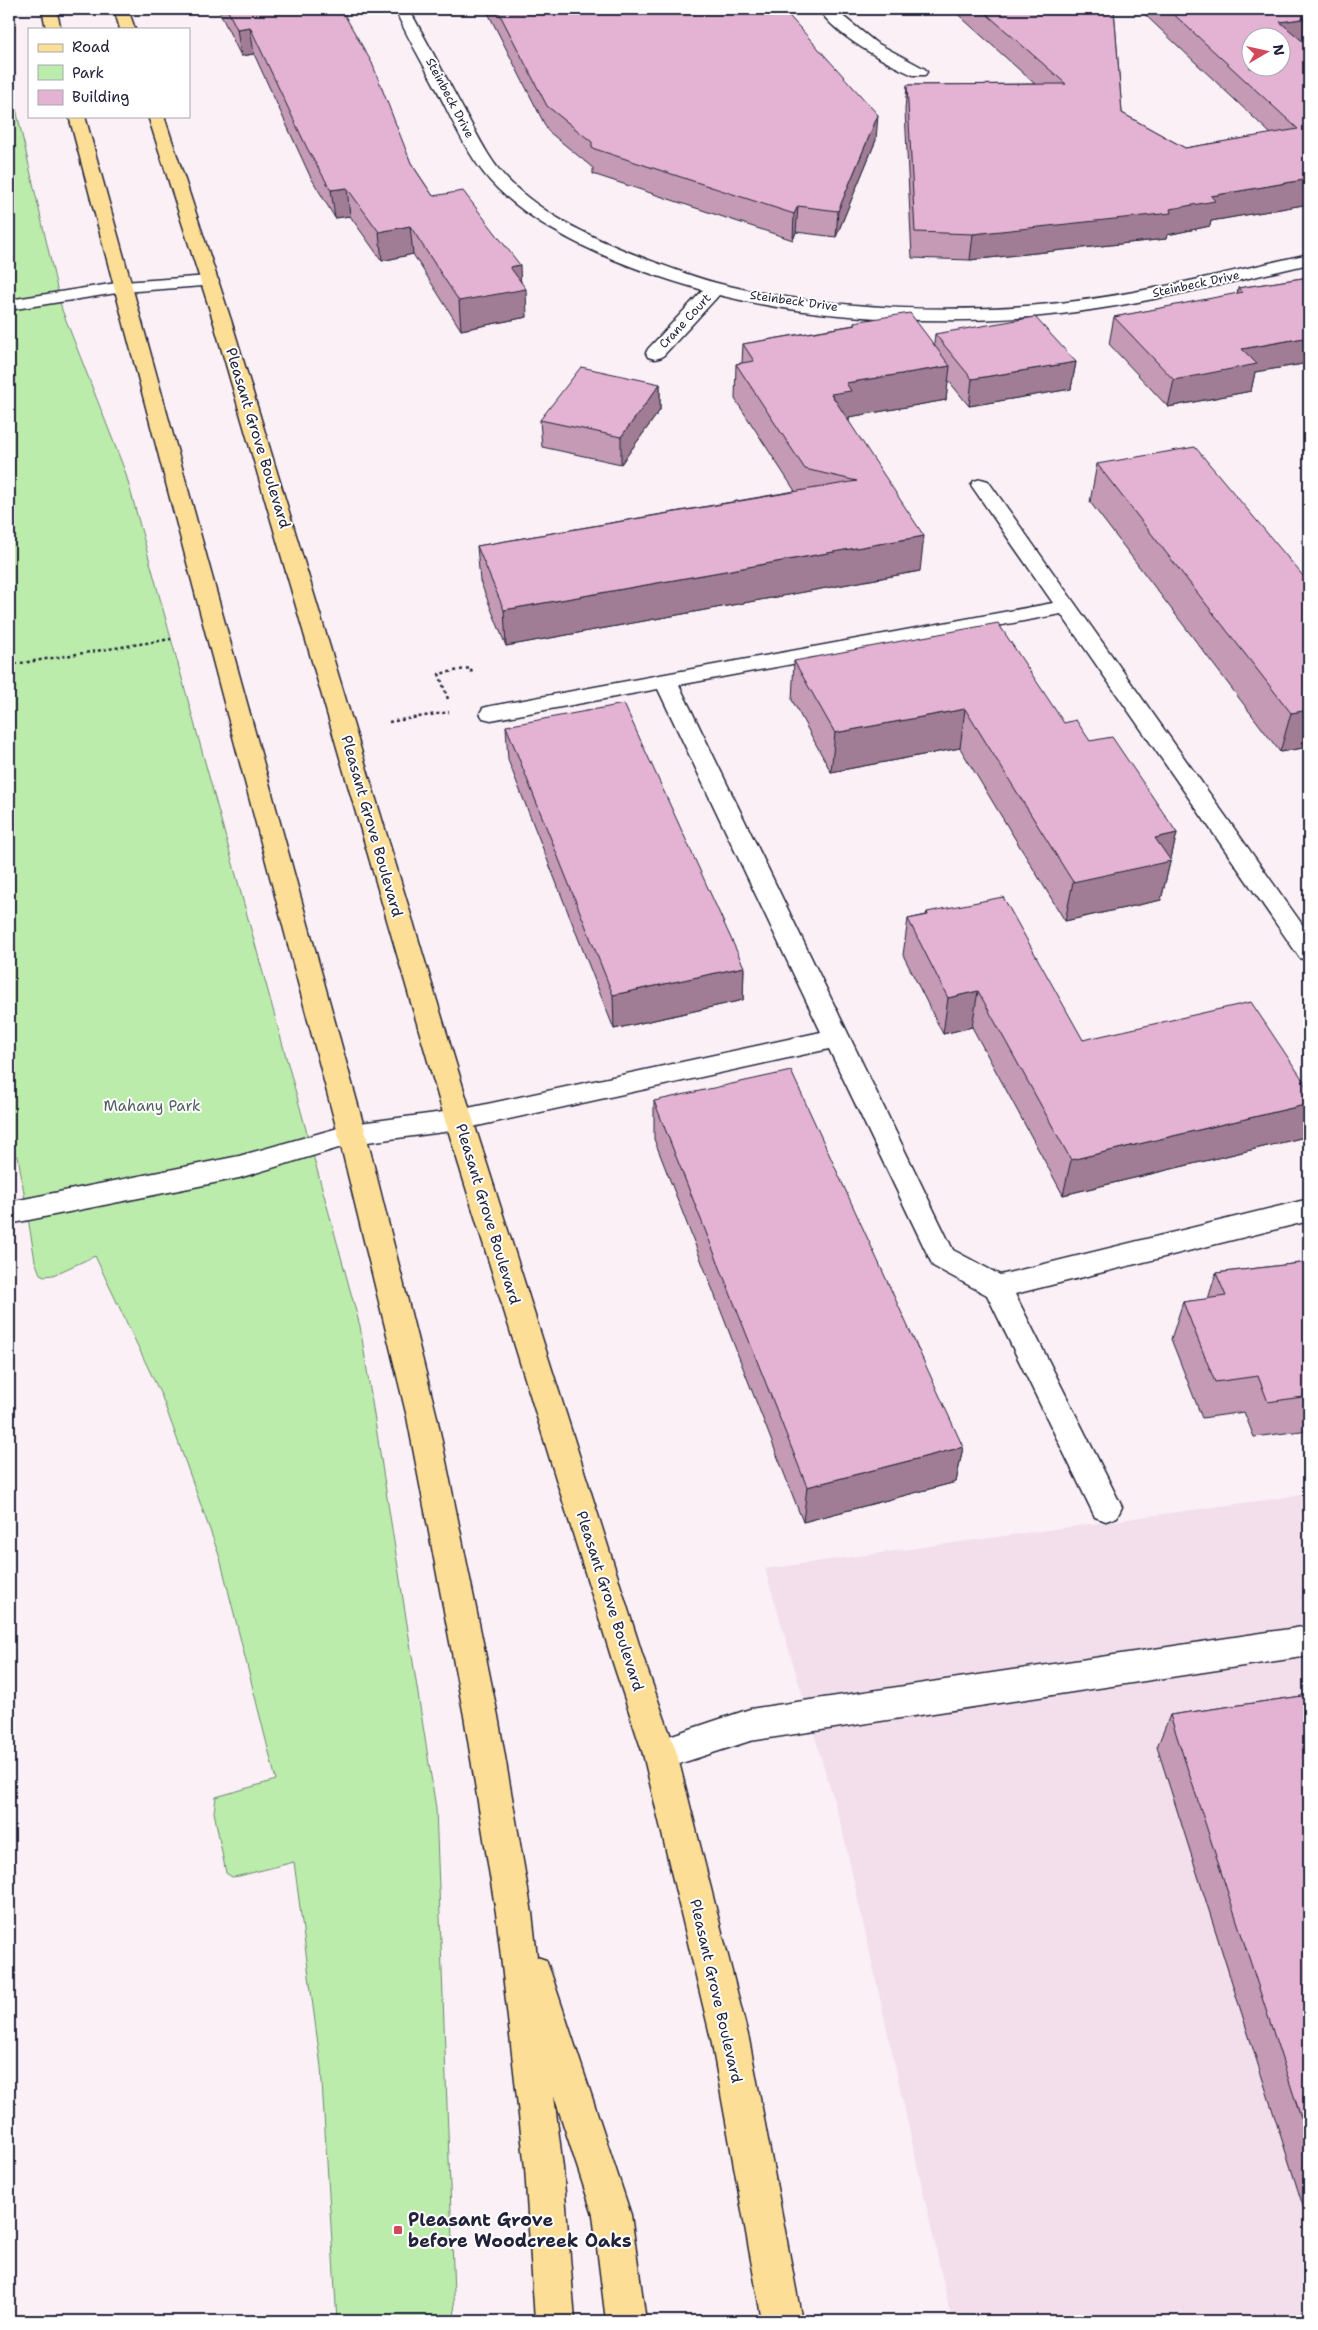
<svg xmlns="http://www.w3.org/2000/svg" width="1318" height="2330" font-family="'Shantell Sans',sans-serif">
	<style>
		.built { fill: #f3deec }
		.green { fill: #bbecab; stroke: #6e8773 }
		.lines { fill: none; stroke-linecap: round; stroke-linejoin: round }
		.service-casing { stroke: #22223b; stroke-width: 3 }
		.minor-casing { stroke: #22223b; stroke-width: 3 }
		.primary-casing { stroke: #22223b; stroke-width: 3 }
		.path { stroke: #22223b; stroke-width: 2.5; stroke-dasharray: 3 3; stroke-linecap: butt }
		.service { fill: #fff; fill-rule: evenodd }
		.minor { fill: #fff; fill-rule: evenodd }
		.primary { fill: #fcde96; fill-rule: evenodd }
		.wall { fill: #c49ab5; stroke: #22223b }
		.shaded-wall { fill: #a07d94; stroke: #22223b }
		.building { fill: #e4b3d3; stroke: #22223b; fill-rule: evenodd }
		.poi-dot { fill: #d1495b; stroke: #fff; stroke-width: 2 }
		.labels { text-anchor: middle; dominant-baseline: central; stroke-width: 4; stroke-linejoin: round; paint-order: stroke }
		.far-street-label { font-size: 12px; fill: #22223b; stroke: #fff }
		.street-label { font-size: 15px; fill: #22223b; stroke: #fff }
		.park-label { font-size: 15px; fill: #505f5d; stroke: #fff }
		.near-poi-label { font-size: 18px; font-weight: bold; fill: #22223b; stroke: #fff; text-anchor: start }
	</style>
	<rect width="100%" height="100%" fill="#faf0f6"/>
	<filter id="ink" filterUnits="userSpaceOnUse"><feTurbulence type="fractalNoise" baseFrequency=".02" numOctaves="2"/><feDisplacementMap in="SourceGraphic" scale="10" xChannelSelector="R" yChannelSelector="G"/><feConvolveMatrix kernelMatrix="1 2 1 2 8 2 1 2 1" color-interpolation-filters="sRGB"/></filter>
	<g filter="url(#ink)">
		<path class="built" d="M 1309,1494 L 1309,2321 L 952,2321 L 842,1828 L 765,1569 Z"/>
		<path class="green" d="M 9,78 L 62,310 L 125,471 L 360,1326 L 436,1808 L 455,2321 L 337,2321 L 321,2067 L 294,1862 L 239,1876 L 232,1877 L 226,1873 L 214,1812 L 216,1797 L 276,1780 L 220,1558 L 162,1397 L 95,1256 L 53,1275 L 44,1276 L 40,1274 L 35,1261 L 18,1156 L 9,1157 Z"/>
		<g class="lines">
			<g class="service-casing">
				<path id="service" d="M 210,276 L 216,277 L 219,281 L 216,285 L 123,292 L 9,310 L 9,300 L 123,282 Z
					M 981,479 L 988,481 L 1309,934 L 1309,961 L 1300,958 L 1061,614 L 679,685 L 953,1250 L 1000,1275 L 1309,1199 L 1309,1221 L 1015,1294 L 1122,1507 L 1117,1517 L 1106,1521 L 1095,1517 L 987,1295 L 933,1266 L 829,1049 L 459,1130 L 352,1144 L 239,1178 L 9,1224 L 9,1202 L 239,1156 L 352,1124 L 459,1110 L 821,1032 L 658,689 L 491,720 L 483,718 L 480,713 L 483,708 L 491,706 L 1053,603 L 971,485 L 974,481 Z
					M 1309,1626 L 1309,1656 L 750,1741 L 660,1770 L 648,1765 L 643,1754 L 648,1743 L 750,1709 Z"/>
			</g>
			<g class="minor-casing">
				<path id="minor" d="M 395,9 L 409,9 C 429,45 448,82 468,118 C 480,140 490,161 507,179 C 544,217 597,240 646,259 C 673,269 701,280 729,286 C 829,310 958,314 1060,303 C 1144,294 1227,272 1309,254 L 1309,264 C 1227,283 1145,304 1061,314 C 956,326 821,321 719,295 L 662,357 L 655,359 L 648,357 L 646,353 L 648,349 L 703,290 C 635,271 549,239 498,189 C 469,161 453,121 435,86 C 421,60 406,35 395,9 Z
					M 819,9 L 834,9 L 875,42 L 925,69 L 927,72 L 925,75 L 913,75 C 886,63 834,35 819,9 Z"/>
			</g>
			<g class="primary-casing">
				<path id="primary" d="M 42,9 L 56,9 L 61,29 L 46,29 Z
					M 114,9 L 128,9 L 135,29 L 120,29 Z
					M 69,116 L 85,116 L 366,1134 L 437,1417 L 498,1716 L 532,1913 L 537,1957 L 546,1960 L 551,1973 L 631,2215 L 646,2321 L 606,2321 L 593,2215 L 554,2096 L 563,2168 L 575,2321 L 535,2321 L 525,2168 L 496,1913 L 464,1716 L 407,1417 L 338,1134 Z
					M 148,116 L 164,116 L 231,320 L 473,1120 L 645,1663 L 677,1754 L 749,2039 L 802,2321 L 762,2321 L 711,2039 L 643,1754 L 613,1663 L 445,1120 L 213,320 Z"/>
			</g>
			<path class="path" d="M 9,665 L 171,639
				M 448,699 L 439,674 L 470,668 L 473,675
				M 389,722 L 449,712"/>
			<use href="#service" class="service"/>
			<use href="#minor" class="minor"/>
			<use href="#primary" class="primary"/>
		</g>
		<path class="wall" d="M 218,9 L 342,9 L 411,163 L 433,196 L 521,281 L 527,317 L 461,330 L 413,254 L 382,261 L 350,216 L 335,218 L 310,176 L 254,54 L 241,56 Z
			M 486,9 L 783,9 L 876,140 L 836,237 L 796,232 L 793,240 L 593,174 L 593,168 L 548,131 Z
			M 952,9 L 1114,9 L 1122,113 L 1185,148 L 1271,134 L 1139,9 L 1309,9 L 1309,42 L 1304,43 L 1307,45 L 1309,204 L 1211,221 L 1210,226 L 1167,235 L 1166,239 L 970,260 L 912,258 L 905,110 L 907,85 L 1035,84 Z
			M 1309,277 L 1309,363 L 1255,372 L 1251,391 L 1168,407 L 1109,344 L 1114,317 L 1237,294 L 1238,288 Z
			M 854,322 L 934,344 L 935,334 L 1076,362 L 1071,389 L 969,406 L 948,380 L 946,400 L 849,417 L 849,422 L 920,571 L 506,646 L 480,581 L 477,546 L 795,491 L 735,399 L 736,364 L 742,363 L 743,344 L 854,325 Z
			M 660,384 L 660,410 L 621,464 L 542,447 L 540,420 Z
			M 1097,464 L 1309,583 L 1309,747 L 1280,752 L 1090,502 Z
			M 794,661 L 1064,723 L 1090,741 L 1177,833 L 1161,900 L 1065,921 L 960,748 L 831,772 L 792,700 Z
			M 506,726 L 744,967 L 743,1000 L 614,1029 L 508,760 Z
			M 927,912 L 1083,1040 L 1305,1137 L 1063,1195 L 972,1027 L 943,1034 L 903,955 L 908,919 L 926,915 Z
			M 654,1101 L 963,1447 L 956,1482 L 803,1522 L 654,1139 Z
			M 1309,1262 L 1309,1430 L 1254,1437 L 1244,1412 L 1202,1418 L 1171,1339 L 1183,1302 L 1208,1299 L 1216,1273 Z
			M 1309,1695 L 1309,2225 L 1157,1747 L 1170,1715 Z"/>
		<path class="shaded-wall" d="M 1309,18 L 1309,42 L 1280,45 L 1280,22 Z
			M 250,27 L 254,54 L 241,56 L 237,29 Z
			M 878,115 L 876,140 L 836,237 L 838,211 Z
			M 1309,179 L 1309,204 L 1211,221 L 1210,226 L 1167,235 L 1166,239 L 970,260 L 973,234 L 1170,209 L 1211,196 Z
			M 347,188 L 350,216 L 335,218 L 331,190 Z
			M 798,206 L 796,232 L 793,240 L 794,214 Z
			M 410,226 L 413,254 L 382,261 L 379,232 Z
			M 520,265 L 521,289 L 526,289 L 527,317 L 461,330 L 459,301 L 510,267 Z
			M 1309,337 L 1309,363 L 1255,372 L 1251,391 L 1168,407 L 1174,380 L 1242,349 Z
			M 1076,362 L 1071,389 L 969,406 L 972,379 Z
			M 950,366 L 946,400 L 849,417 L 849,425 L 831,394 L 846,383 Z
			M 660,384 L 660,410 L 621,464 L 621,437 Z
			M 924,536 L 920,571 L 506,646 L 504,610 Z
			M 965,709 L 960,748 L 831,772 L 835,733 Z
			M 1309,710 L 1309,747 L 1280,752 L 1291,713 Z
			M 1177,833 L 1161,900 L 1065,921 L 1073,882 L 1155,838 Z
			M 744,967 L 743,1000 L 614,1029 L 613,995 Z
			M 978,991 L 972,1027 L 943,1034 L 948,998 Z
			M 1309,1104 L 1309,1126 L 1305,1137 L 1063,1195 L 1071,1160 Z
			M 963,1447 L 956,1482 L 803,1522 L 807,1487 Z"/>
		<path class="building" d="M 227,9 L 342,9 L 345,16 L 372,63 L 411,163 L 433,196 L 463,191 L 520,265 L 510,267 L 526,289 L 459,301 L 410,226 L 379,232 L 347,188 L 331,190 L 307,148 L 250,27 L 237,29 Z
			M 497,9 L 783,9 L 878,115 L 838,211 L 798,206 L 794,214 L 592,148 L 592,142 L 547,106 Z
			M 981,9 L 1114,9 L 1122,113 L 1185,148 L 1298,129 L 1168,9 L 1309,9 L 1309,18 L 1280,22 L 1307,45 L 1304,45 L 1309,49 L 1309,179 L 1211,196 L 1215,201 L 1170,209 L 1171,213 L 973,234 L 915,232 L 907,85 L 1066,84 ZM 1250,38 L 1280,38 L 1280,68 L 1250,68 Z
			M 1309,277 L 1309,337 L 1242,349 L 1257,364 L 1174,380 L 1114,317 L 1243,292 L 1238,288 Z
			M 910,313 L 950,366 L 846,383 L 851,391 L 831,394 L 924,536 L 504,610 L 477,546 L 857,481 L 805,469 L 736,364 L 754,361 L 743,344 L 856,325 L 854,322 Z
			M 1035,317 L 1076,362 L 972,379 L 935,334 Z
			M 581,367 L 660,384 L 621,437 L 540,420 Z
			M 1195,447 L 1309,583 L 1309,710 L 1291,713 L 1097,464 Z
			M 998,623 L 1064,723 L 1076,720 L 1090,741 L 1112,737 L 1177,833 L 1155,838 L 1171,861 L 1073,882 L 965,709 L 835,733 L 794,661 Z
			M 624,704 L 744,967 L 613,995 L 506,726 Z
			M 1003,897 L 1083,1040 L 1251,1002 L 1309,1089 L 1309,1104 L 1071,1160 L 978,991 L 948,998 L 908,919 L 928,915 L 927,912 Z
			M 791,1071 L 963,1447 L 807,1487 L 654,1101 Z
			M 1309,1262 L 1309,1396 L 1268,1402 L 1258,1376 L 1215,1382 L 1183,1302 L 1226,1296 L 1216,1273 Z
			M 1309,1695 L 1309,2142 L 1170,1715 Z"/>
	</g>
	<rect class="poi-dot" x="393" y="2225" width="10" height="10" rx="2.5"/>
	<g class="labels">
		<g class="far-street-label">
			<text transform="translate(450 98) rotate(62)">Steinbeck Drive</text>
			<text transform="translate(1196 284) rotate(-12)">Steinbeck Drive</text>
			<text transform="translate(794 301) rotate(8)">Steinbeck Drive</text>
			<text transform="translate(685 321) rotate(-47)">Crane Court</text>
		</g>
		<g class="street-label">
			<text transform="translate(258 438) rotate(73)">Pleasant Grove Boulevard</text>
			<text transform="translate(372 826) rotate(74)">Pleasant Grove Boulevard</text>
			<text transform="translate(488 1214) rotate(73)">Pleasant Grove Boulevard</text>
			<text transform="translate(610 1601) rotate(72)">Pleasant Grove Boulevard</text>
			<text transform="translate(716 1991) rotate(77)">Pleasant Grove Boulevard</text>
		</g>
		<g class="park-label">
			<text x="152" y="1106">Mahany Park</text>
		</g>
		<g class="near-poi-label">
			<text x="408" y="2220">Pleasant Grove<tspan x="408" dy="21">before Woodcreek Oaks</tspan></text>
		</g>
	</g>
	<rect width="1318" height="2330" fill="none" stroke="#fff" stroke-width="30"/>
	<rect x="15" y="15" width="1288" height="2300" fill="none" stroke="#22223b" stroke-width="2" filter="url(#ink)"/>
	<rect x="28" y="28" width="162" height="90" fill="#ffffff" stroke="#a7a7b1"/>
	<rect x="38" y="44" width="25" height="8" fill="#fcde96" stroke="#a7a7b1"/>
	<text x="72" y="52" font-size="15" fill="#22223b">Road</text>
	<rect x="38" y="65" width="25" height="15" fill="#bbecab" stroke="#a7a7b1"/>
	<text x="72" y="78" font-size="15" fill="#22223b">Park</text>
	<rect x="38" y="90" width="25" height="15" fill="#e4b3d3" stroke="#a7a7b1"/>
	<text x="72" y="102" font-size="15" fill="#22223b">Building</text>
	<g transform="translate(1266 52) rotate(81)"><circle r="24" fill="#ffffff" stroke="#a7a7b1"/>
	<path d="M0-4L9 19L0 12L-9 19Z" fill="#d1495b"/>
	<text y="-8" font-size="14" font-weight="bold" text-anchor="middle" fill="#22223b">N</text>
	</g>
</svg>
